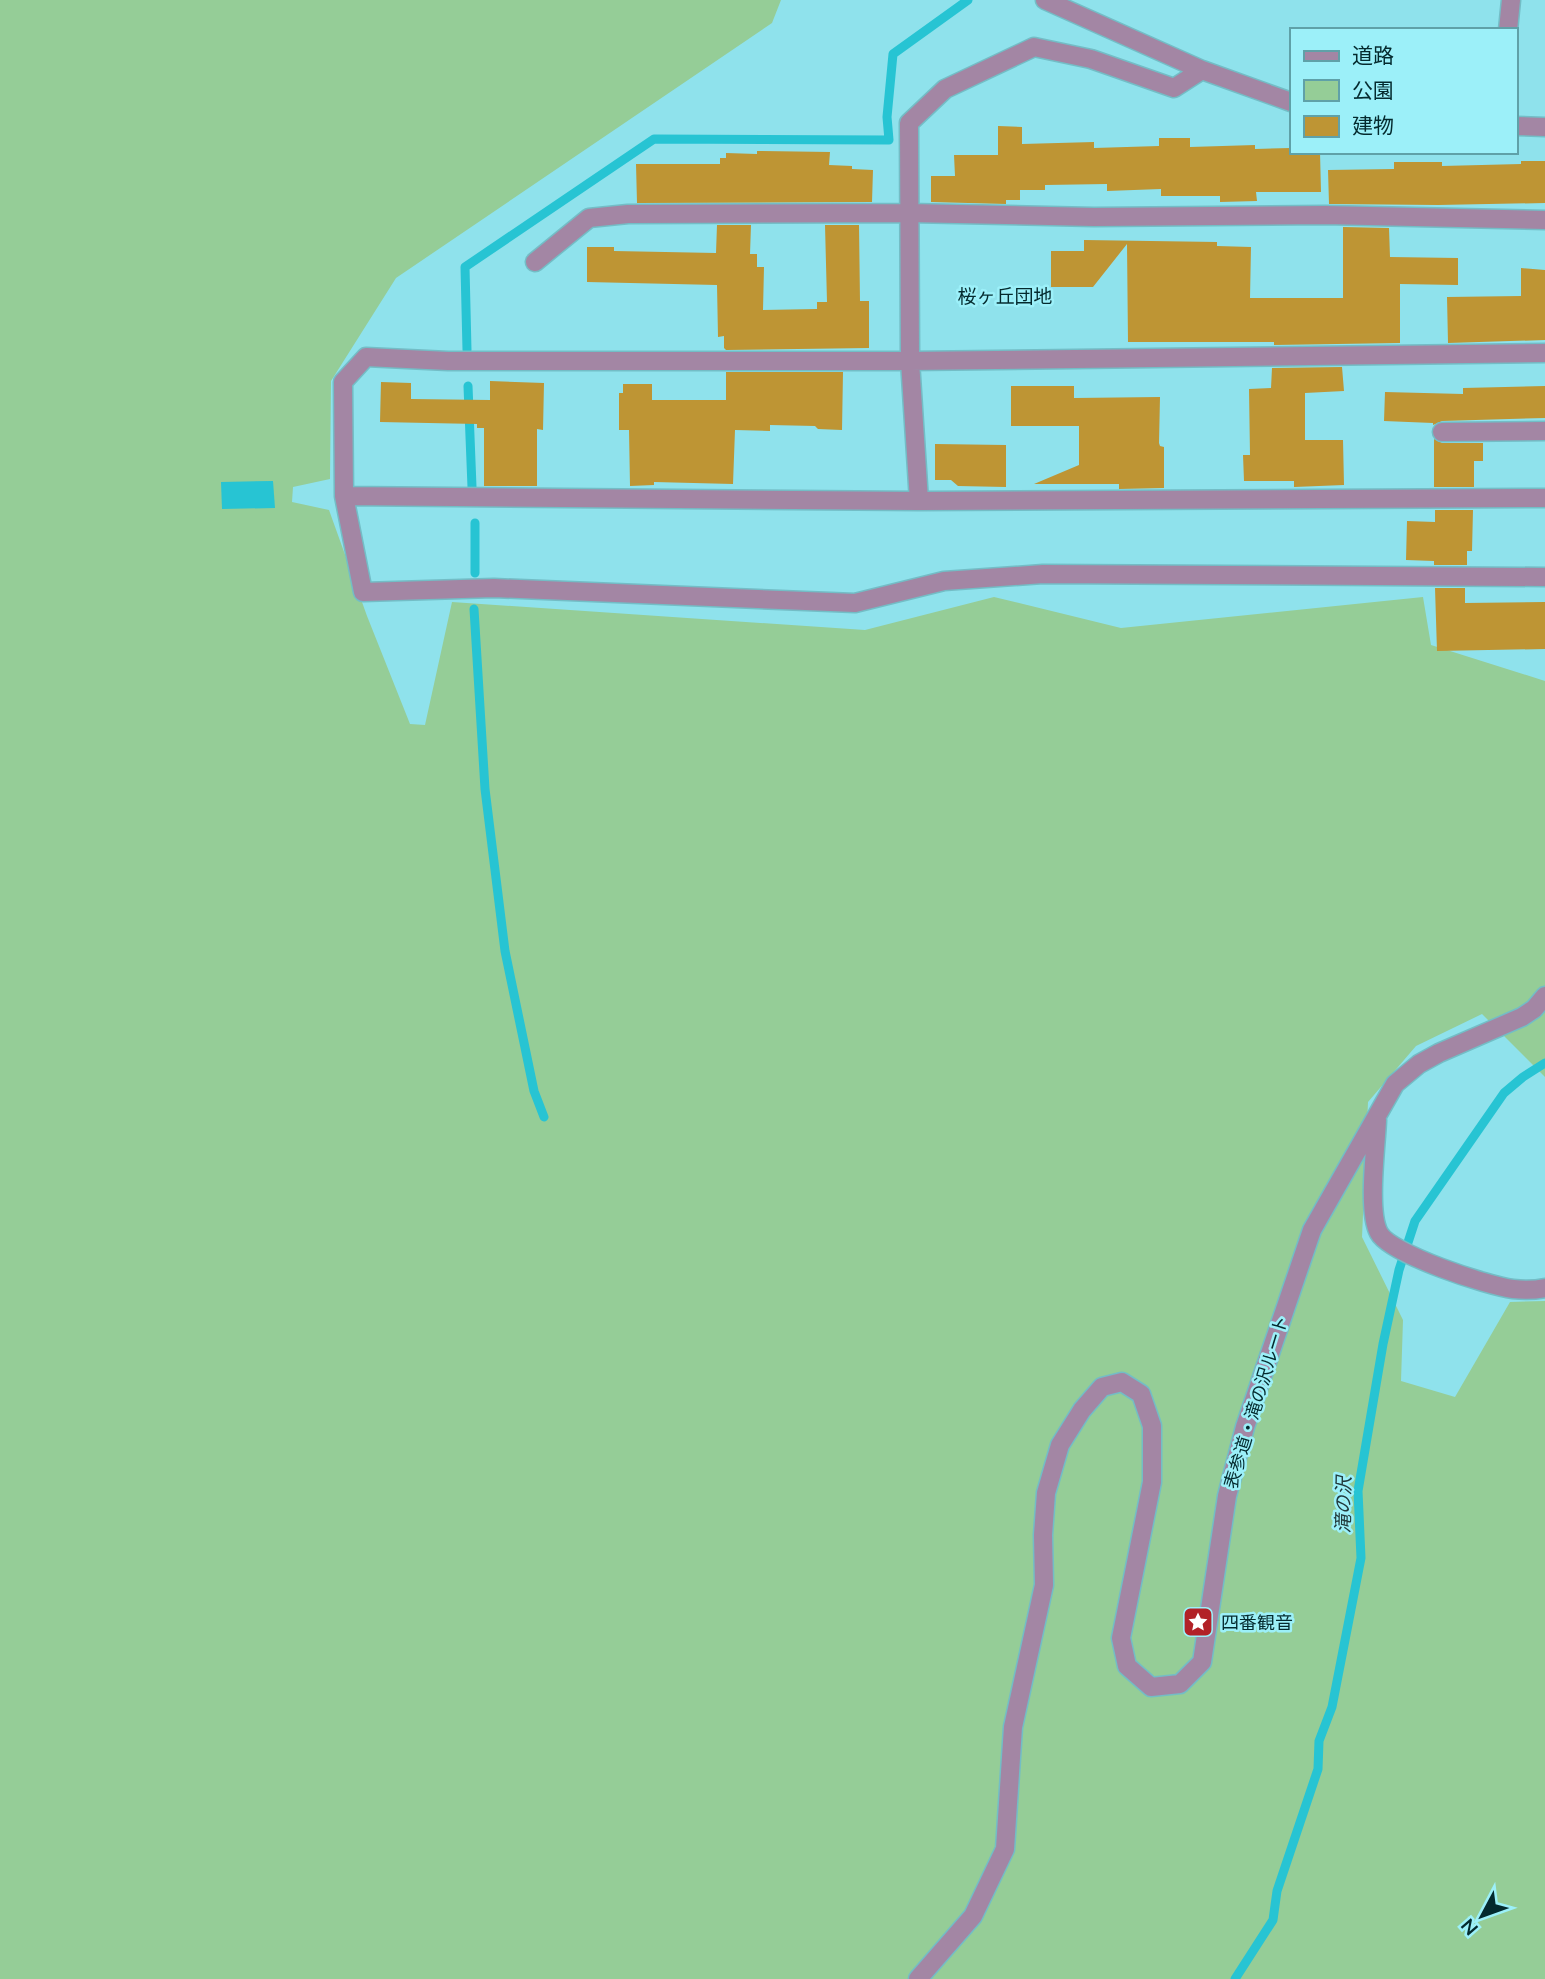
<svg xmlns="http://www.w3.org/2000/svg" width="1545" height="1979" font-family="Mulish,'Noto Sans JP',sans-serif">
	<style>
		.green { fill: #95cd97 }
		.water { fill: #27c4d3 }
		.lines { fill: none; stroke-linecap: round; stroke-linejoin: round }
		.stream { stroke: #27c4d3; stroke-width: 9 }
		.building { fill: #be9534 }
		.minor-casing { stroke: #73bdc6; stroke-width: 21 }
		.minor { stroke: #a386a4; stroke-width: 18 }
		.labels { text-anchor: middle; dominant-baseline: central; stroke-width: 5; stroke-linejoin: round; paint-order: stroke }
		.street-label { font-size: 18px; fill: #042a2e; stroke: #9cf0f9 }
		.poi-label { font-size: 18px; fill: #042a2e; stroke: #9cf0f9; text-anchor: start }
		.neighbourhood-label { font-size: 19px; fill: #042a2e; stroke: #9cf0f9 }
		.water-label { font-size: 19px; font-style: italic; fill: #223a3c; stroke: #9cf0f9 }
	</style>
	<rect width="100%" height="100%" fill="#8fe2ec"/>
	<path class="green" d="M 0,0 L 781,0 L 772,23 L 396,278 L 331,381 L 330,479 L 293,487 L 292,502 L 329,510 L 367,616 L 410,724 L 425,725 L 452,602 L 865,630 L 994,597 L 1121,628 L 1423,597 L 1431,645 L 1545,681 L 1545,1077 L 1482,1014 L 1416,1046 L 1368,1102 L 1362,1237 L 1403,1320 L 1401,1381 L 1455,1397 L 1510,1302 L 1545,1301 L 1545,1979 L 0,1979 Z"/>
	<path class="water" d="M 273,481 L 275,508 L 222,509 L 221,482 Z"/>
	<g class="lines">
		<path class="stream" d="M 467,350 L 465,267 L 654,139 L 889,140 L 887,117 L 893,54 L 968,0
			M 468,386 L 472,487
			M 475,573 L 475,523
			M 474,609 L 485,789 L 505,951 L 534,1091 L 544,1117
			M 1235,1979 L 1273,1920 L 1277,1891 L 1318,1769 L 1319,1741 L 1332,1707 L 1361,1558 L 1358,1491 L 1383,1344 L 1399,1270 L 1415,1221 L 1504,1093 L 1523,1077 L 1545,1063"/>
	</g>
	<path class="building" d="M 998,126 L 1022,127 L 1022,144 L 1094,142 L 1094,148 L 1159,146 L 1159,138 L 1190,138 L 1190,147 L 1255,145 L 1255,149 L 1291,148 L 1291,152 L 1320,152 L 1321,192 L 1256,192 L 1257,201 L 1220,202 L 1220,196 L 1161,196 L 1161,189 L 1107,191 L 1107,184 L 1045,185 L 1045,190 L 1020,190 L 1020,200 L 1006,200 L 1006,204 L 931,202 L 931,176 L 955,176 L 954,155 L 998,155 Z
		M 757,151 L 830,152 L 829,165 L 852,166 L 852,169 L 873,170 L 872,202 L 637,203 L 636,164 L 720,164 L 720,158 L 726,158 L 726,153 L 757,154 Z
		M 1521,161 L 1545,161 L 1545,203 L 1438,205 L 1329,204 L 1328,170 L 1394,169 L 1394,162 L 1442,162 L 1442,166 L 1521,164 Z
		M 717,225 L 751,225 L 750,254 L 757,254 L 757,267 L 764,267 L 763,310 L 817,309 L 817,302 L 827,302 L 825,225 L 859,225 L 860,301 L 869,301 L 869,348 L 726,350 L 724,348 L 724,336 L 718,337 L 717,285 L 587,282 L 587,247 L 614,247 L 614,251 L 716,253 Z
		M 1343,227 L 1389,228 L 1390,257 L 1458,258 L 1458,285 L 1400,284 L 1400,343 L 1274,345 L 1274,342 L 1128,342 L 1127,244 L 1093,287 L 1051,287 L 1051,251 L 1084,251 L 1084,240 L 1217,242 L 1217,246 L 1251,247 L 1250,298 L 1343,298 Z
		M 1521,268 L 1545,270 L 1545,340 L 1448,343 L 1447,297 L 1521,296 Z
		M 1342,367 L 1344,391 L 1305,393 L 1305,440 L 1343,440 L 1344,485 L 1294,487 L 1294,481 L 1244,481 L 1243,455 L 1250,455 L 1249,389 L 1271,388 L 1272,368 Z
		M 726,372 L 843,372 L 842,430 L 818,429 L 815,426 L 770,425 L 770,431 L 735,430 L 733,484 L 654,482 L 654,485 L 630,486 L 629,430 L 619,430 L 619,393 L 623,393 L 623,384 L 652,384 L 652,400 L 726,400 Z
		M 490,381 L 544,383 L 543,430 L 537,429 L 537,486 L 484,486 L 484,428 L 477,428 L 477,424 L 380,422 L 381,382 L 411,383 L 411,399 L 490,400 Z
		M 1011,386 L 1074,386 L 1074,398 L 1160,397 L 1159,443 L 1160,446 L 1164,447 L 1164,488 L 1119,489 L 1119,484 L 1034,484 L 1079,465 L 1079,426 L 1011,426 Z
		M 1545,386 L 1545,418 L 1442,421 L 1433,425 L 1433,423 L 1384,421 L 1385,392 L 1463,394 L 1463,388 Z
		M 1434,439 L 1442,443 L 1483,443 L 1483,461 L 1474,461 L 1474,487 L 1434,487 Z
		M 935,444 L 1006,445 L 1006,487 L 958,486 L 951,480 L 935,480 Z
		M 1435,510 L 1473,510 L 1472,551 L 1467,551 L 1467,565 L 1434,565 L 1434,561 L 1406,560 L 1407,521 L 1435,522 Z
		M 1435,588 L 1465,588 L 1465,603 L 1545,602 L 1545,649 L 1437,651 Z"/>
	<g class="lines">
		<g class="minor-casing">
			<path id="minor" d="M 1045,0 L 1202,70 L 1291,102
				M 1508,30 L 1511,0
				M 1515,126 L 1545,127
				M 535,262 L 589,218 L 628,214 L 909,213 L 1094,217 L 1325,215 L 1545,220
				M 1545,353 L 910,361 L 448,361 L 366,357 L 343,382 L 344,496 L 363,592 L 494,588 L 855,603 L 944,581 L 1043,574 L 1545,577
				M 1442,432 L 1545,431
				M 344,496 L 919,501 L 1545,498
				M 919,501 L 910,361 L 909,123 L 945,89 L 1034,47 L 1091,59 L 1174,88 L 1202,70
				M 1377,1120 C 1376,1147 1367,1211 1379,1233 C 1390,1254 1488,1286 1513,1289 C 1523,1290 1535,1290 1545,1288
				M 918,1979 L 973,1916 L 1005,1849 L 1013,1727 L 1044,1585 L 1043,1535 L 1046,1493 L 1060,1445 L 1082,1410 L 1102,1387 L 1122,1382 L 1141,1394 L 1152,1426 L 1152,1482 L 1121,1638 L 1127,1666 L 1151,1687 L 1180,1684 L 1202,1662 L 1227,1496 L 1245,1427 L 1312,1230 L 1395,1084 L 1419,1064 L 1439,1053 L 1522,1017 L 1534,1009 L 1545,996"/>
		</g>
		<use href="#minor" class="minor"/>
	</g>
	<defs>
		<g id="sight-square" transform="scale(1.575)"><rect x="-9" y="-9" width="18" height="18" rx="4" fill="#b22127" stroke="#9cf0f9"/><path d="M0-6L1.8-2.2L6-1.7L2.9 1.2L3.7 5.4L0 3.3L-3.7 5.4L-2.9 1.2L-6-1.7L-1.8-2.2Z" fill="#fff"/></g>
	</defs>
	<g fill-rule="evenodd">
		<use href="#sight-square" x="1198" y="1622"/>
	</g>
	<g class="labels">
		<g class="street-label">
			<text transform="translate(1256 1402) rotate(-73)">表参道・滝の沢ルート</text>
		</g>
		<g class="poi-label">
			<text x="1221" y="1622">四番観音</text>
		</g>
		<g class="neighbourhood-label">
			<text x="1005" y="296">桜ヶ丘団地</text>
		</g>
		<g class="water-label">
			<text transform="translate(1343 1505) rotate(-89)">滝の沢</text>
		</g>
	</g>
	<rect x="1290" y="28" width="228" height="126" fill="#9cf0f9" stroke="#5fa1a8" stroke-width="2"/>
	<rect x="1304" y="51" width="35" height="10" fill="#a386a4" stroke="#5fa1a8" stroke-width="2"/>
	<text x="1352" y="63" font-size="21" fill="#042a2e">道路</text>
	<rect x="1304" y="80" width="35" height="21" fill="#95cd97" stroke="#5fa1a8" stroke-width="2"/>
	<text x="1352" y="98" font-size="21" fill="#042a2e">公園</text>
	<rect x="1304" y="116" width="35" height="21" fill="#be9534" stroke="#5fa1a8" stroke-width="2"/>
	<text x="1352" y="133" font-size="21" fill="#042a2e">建物</text>
	<g transform="translate(1482 1916) rotate(229)" stroke="#9cf0f9" stroke-width="5" paint-order="stroke">
	<path d="M0-5L12 26L0 18L-12 26Z" fill="#042a2e"/>
	<text y="-10" font-size="19" font-weight="bold" text-anchor="middle" fill="#042a2e">N</text>
	</g>
</svg>
